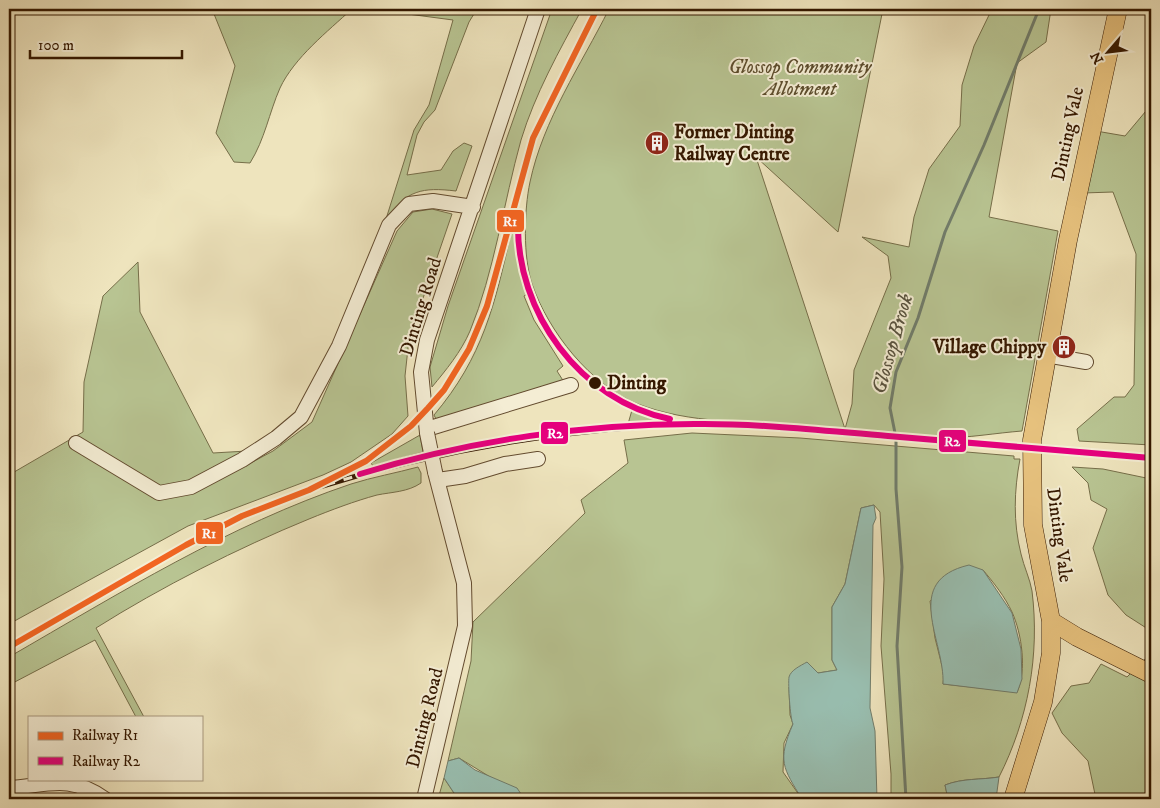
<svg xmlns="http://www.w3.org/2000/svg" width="1160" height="808" font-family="'IM FELL DW Pica',serif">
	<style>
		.green { fill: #b8c492; stroke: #766e49; fill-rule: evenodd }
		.water { fill: #99bfb1; stroke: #717c6a }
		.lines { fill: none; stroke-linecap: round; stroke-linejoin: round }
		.stream { stroke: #717c6a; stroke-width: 3 }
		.minor-casing { stroke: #634b2f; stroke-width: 16 }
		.major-casing { stroke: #351800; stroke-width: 19 }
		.minor { stroke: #f4edd4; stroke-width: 14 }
		.major { stroke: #e7c27e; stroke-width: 18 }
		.rail-casing { stroke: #351800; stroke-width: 5 }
		.rail { stroke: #f4edd4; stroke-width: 3; stroke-dasharray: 9; stroke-linecap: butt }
		.minor-bridge-casing { stroke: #634b2f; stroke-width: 16; stroke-linecap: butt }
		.minor-bridge { stroke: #f4edd4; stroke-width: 14 }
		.rail-1-casing { stroke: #f4edd4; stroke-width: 10 }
		.rail-2-casing { stroke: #f4edd4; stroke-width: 10 }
		.rail-1 { stroke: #f26522; stroke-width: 6 }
		.rail-2 { stroke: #e5007d; stroke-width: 6 }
		.stop-dot { fill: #351800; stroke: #f4edd4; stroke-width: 2 }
		.labels { text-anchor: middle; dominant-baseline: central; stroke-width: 4; stroke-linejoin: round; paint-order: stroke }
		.park-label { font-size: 19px; font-style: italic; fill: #5c4c2c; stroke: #f4edd4 }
		.poi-label { font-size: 19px; font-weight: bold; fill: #351800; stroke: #f4edd4; text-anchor: start }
		.street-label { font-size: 19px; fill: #351800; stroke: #f4edd4 }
		.stop-label { font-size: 19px; font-weight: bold; fill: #351800; stroke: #f4edd4; text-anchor: start }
		.water-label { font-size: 20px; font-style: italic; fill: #58523e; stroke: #f4edd4 }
		.line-badge { stroke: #f4edd4; stroke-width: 2 }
		.badge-label { font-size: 14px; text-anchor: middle; font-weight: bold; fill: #fff }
	</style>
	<rect width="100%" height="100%" fill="#eee4bd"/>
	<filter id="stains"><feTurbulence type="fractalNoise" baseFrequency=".004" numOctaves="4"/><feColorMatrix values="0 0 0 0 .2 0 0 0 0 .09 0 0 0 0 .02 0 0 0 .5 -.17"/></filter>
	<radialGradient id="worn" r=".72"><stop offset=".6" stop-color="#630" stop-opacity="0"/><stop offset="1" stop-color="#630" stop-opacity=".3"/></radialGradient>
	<path class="green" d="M 212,9 L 352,9 C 328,31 294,58 280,88 C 269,113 265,139 250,163 L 234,162 L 216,133 L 235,66 Z
		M 370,9 L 477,9 L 469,22 L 435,110 L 424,122 L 417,135 L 407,175 L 441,170 L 453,151 L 464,143 L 472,146 L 456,191 C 422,187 407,190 386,219 L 414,130 L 429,105 L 453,20 Z
		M 552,9 L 582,9 C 559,51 535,94 521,140 C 504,201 494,273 470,331 C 461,352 446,370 432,387 L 430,367 L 448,306 Z
		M 609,9 L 883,9 L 838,232 L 756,157 L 845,429 L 852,404 L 854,370 L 891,278 L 888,256 L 862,237 L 909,247 L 914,217 L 929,169 L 960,126 L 962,85 L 974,46 L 990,13 L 994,9 L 1051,9 L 1046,42 L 1017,63 L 989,217 L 1058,231 L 1022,431 C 996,433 968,438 942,438 C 895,436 848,430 802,426 C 748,421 690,424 638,404 C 591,386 548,331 532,284 C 523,257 524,210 530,182 C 543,120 581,65 609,9 Z
		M 1151,105 L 1151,445 L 1079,441 L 1077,429 L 1114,397 L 1125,397 L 1134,385 L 1136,254 L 1113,192 L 1083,193 L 1096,131 L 1125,136 Z
		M 432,209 L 452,214 L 409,339 L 405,376 L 408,416 L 392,434 L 351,462 L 323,475 L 188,526 L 9,624 L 9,475 L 83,432 L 84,382 L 103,296 L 138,262 L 140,312 L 213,453 L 247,451 L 230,474 L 273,451 L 312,422 L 397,231 L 413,212 Z
		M 516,232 L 517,253 L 527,294 L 524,296 L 534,320 L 563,366 L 557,371 L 564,382 L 436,419 L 434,415 C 483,357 495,304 511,233 Z
		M 632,410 L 666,422 L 628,424 Z
		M 692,433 L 800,438 L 1014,456 L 1014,459 L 1020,459 C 1014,491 1013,522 1021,554 C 1024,567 1030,579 1032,591 C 1040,655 1028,720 999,777 C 980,780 964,778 945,785 L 948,799 L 891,799 L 891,774 L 881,646 L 884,579 L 880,512 L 874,505 L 861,508 L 845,584 L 832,607 L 832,660 L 837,670 L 818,673 L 812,667 L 789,687 L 790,715 L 793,724 L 784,743 L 783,772 L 802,799 L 521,799 L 523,797 L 459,758 L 448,761 L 471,661 L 473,622 L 585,513 L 581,500 L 628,463 L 624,440 ZM 983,570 C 994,583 1005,597 1012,612 C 1022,634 1027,671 1017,692 L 943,684 L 944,674 L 935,638 L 930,601 Z
		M 420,435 L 423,452 L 373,466 L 371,463 Z
		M 418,467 L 421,473 L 421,483 C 408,492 392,492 377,495 C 355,501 331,510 309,519 C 238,548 161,587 96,628 L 144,717 L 136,717 L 95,640 L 9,685 L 9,657 C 120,593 229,525 351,484 C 373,477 396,473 418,467 Z
		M 1072,467 L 1103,469 L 1151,479 L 1151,631 L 1126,615 L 1108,595 L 1093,548 L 1107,509 L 1091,500 L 1088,483 Z
		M 1151,653 L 1151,799 L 1096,799 L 1088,761 L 1062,733 L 1052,713 L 1071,686 L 1089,683 L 1101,664 L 1127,677 Z
		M 444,778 L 458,799 L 438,799 Z"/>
	<path class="water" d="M 874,505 L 876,518 L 873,525 L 870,708 L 875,731 L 877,799 L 802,799 C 783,768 777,761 793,724 C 790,718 788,684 789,677 C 791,670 800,666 807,662 L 818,673 L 837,670 L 832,660 L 832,607 L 845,584 L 861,508 Z
		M 969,565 L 983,570 L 1012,613 L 1021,649 L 1022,679 L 1017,693 L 943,684 C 945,640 901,581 969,565 Z
		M 459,758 L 475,770 L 517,788 L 523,797 L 521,799 L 458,799 L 444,778 L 448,761 Z
		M 999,777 L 996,799 L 948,799 L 945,785 C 963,778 980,780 999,777 Z"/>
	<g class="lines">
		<path class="stream" d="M 906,799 L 897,646 L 902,567 L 896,489 L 896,438 L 890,408 L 896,372 L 918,318 L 945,232 L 984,145 L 1039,9"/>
		<g class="minor-casing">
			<path id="minor" d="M 1046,355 L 1086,362
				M 427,429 L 571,385
				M 427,433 L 421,372 L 427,340 L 538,9
				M 76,443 L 159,493 L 191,487 L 242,460 L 276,438 L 301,417 L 339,346 L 389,225 L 409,204 L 433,201 L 473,207
				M 438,480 L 465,476 L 505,464 L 538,459
				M 9,788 C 49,785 69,774 105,799
				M 424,799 L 465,626 L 464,583 L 435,472"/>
		</g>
		<g class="major-casing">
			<path id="major" d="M 1051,621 L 1077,637 L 1151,674
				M 1013,799 L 1043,702 L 1051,653 L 1051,621 L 1033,525 L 1032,440 L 1068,240 L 1118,9"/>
		</g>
		<use href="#minor" class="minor"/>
		<use href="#major" class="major"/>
		<g class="rail-casing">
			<path id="rail" d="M 309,490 C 438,450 568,427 703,424"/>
		</g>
		<use href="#rail" class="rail"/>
		<g class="minor-bridge-casing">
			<path id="minor-bridge" d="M 427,433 L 435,472"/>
		</g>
		<use href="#minor-bridge" class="minor-bridge"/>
		<g class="rail-1-casing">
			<path id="rail-1" d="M 9,647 L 186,545 L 242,516 L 309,490 L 366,461 L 411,426 L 428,408 L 444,390 L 469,349 L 487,306 L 533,138 L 597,9"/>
		</g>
		<g class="rail-2-casing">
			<path id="rail-2" d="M 518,222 C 516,312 580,401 670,419
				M 360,474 C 470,440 589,423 704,424 C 765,424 827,431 888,436 C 976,443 1063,451 1151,458"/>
		</g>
		<use href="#rail-1" class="rail-1"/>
		<use href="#rail-2" class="rail-2"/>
	</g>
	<defs>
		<g id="building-disc" transform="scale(1.25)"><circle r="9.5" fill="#8f2418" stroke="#f4edd4"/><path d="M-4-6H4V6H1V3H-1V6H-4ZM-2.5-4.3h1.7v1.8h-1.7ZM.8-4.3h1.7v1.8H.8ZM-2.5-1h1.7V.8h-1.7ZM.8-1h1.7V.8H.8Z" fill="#fff"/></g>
	</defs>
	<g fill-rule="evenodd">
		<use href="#building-disc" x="657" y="143"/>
		<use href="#building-disc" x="1064" y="347"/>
	</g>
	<circle class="stop-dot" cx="595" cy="383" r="7"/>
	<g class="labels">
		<g class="park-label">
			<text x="800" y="67">Glossop Community<tspan x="800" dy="22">Allotment</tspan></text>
		</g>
		<g class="poi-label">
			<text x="674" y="132">Former Dinting<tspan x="674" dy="22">Railway Centre</tspan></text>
			<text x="1046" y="347" text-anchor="end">Village Chippy</text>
		</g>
		<g class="street-label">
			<text transform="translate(1068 134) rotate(-78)">Dinting Vale</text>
			<text transform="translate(421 307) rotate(-73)">Dinting Road</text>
			<text transform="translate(1059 535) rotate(82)">Dinting Vale</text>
			<text transform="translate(425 718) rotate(-76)">Dinting Road</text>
		</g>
		<g class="stop-label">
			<text x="607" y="383">Dinting</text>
		</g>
		<g class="water-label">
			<text transform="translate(893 344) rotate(-74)">Glossop Brook</text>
		</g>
	</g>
	<g class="line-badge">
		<rect x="496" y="209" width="29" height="24" rx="5" fill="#f26522"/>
		<rect x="540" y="421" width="29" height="24" rx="5" fill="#e5007d"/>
		<rect x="938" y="429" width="29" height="24" rx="5" fill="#e5007d"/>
		<rect x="195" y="521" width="29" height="24" rx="5" fill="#f26522"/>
	</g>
	<g class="badge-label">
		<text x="510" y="226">R1</text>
		<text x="555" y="438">R2</text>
		<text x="952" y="446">R2</text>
		<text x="209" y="538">R1</text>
	</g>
	<rect width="1160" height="808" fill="none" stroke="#eee4bd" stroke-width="30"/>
	<rect x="10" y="10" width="1140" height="788" fill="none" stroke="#351800" stroke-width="2.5"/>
	<rect x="15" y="15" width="1130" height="778" fill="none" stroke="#351800"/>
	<rect x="28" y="716" width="175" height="65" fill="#f4edd4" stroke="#a8987f"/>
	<rect x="38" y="732" width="25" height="8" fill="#f26522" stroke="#a8987f"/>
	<text x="72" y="740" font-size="15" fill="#351800">Railway R1</text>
	<rect x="38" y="757" width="25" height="8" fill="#e5007d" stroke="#a8987f"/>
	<text x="72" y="766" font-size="15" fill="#351800">Railway R2</text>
	<g transform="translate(1108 52) rotate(242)" stroke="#f4edd4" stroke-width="4" paint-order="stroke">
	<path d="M0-4L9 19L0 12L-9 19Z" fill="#351800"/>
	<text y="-8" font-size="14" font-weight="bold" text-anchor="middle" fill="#351800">N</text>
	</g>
	<path d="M30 50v8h152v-8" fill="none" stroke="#351800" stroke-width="2.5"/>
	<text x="38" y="50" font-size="15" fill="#351800" stroke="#f4edd4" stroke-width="4" paint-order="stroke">100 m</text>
	<rect width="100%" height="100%" filter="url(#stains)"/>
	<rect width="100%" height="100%" fill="url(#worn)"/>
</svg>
